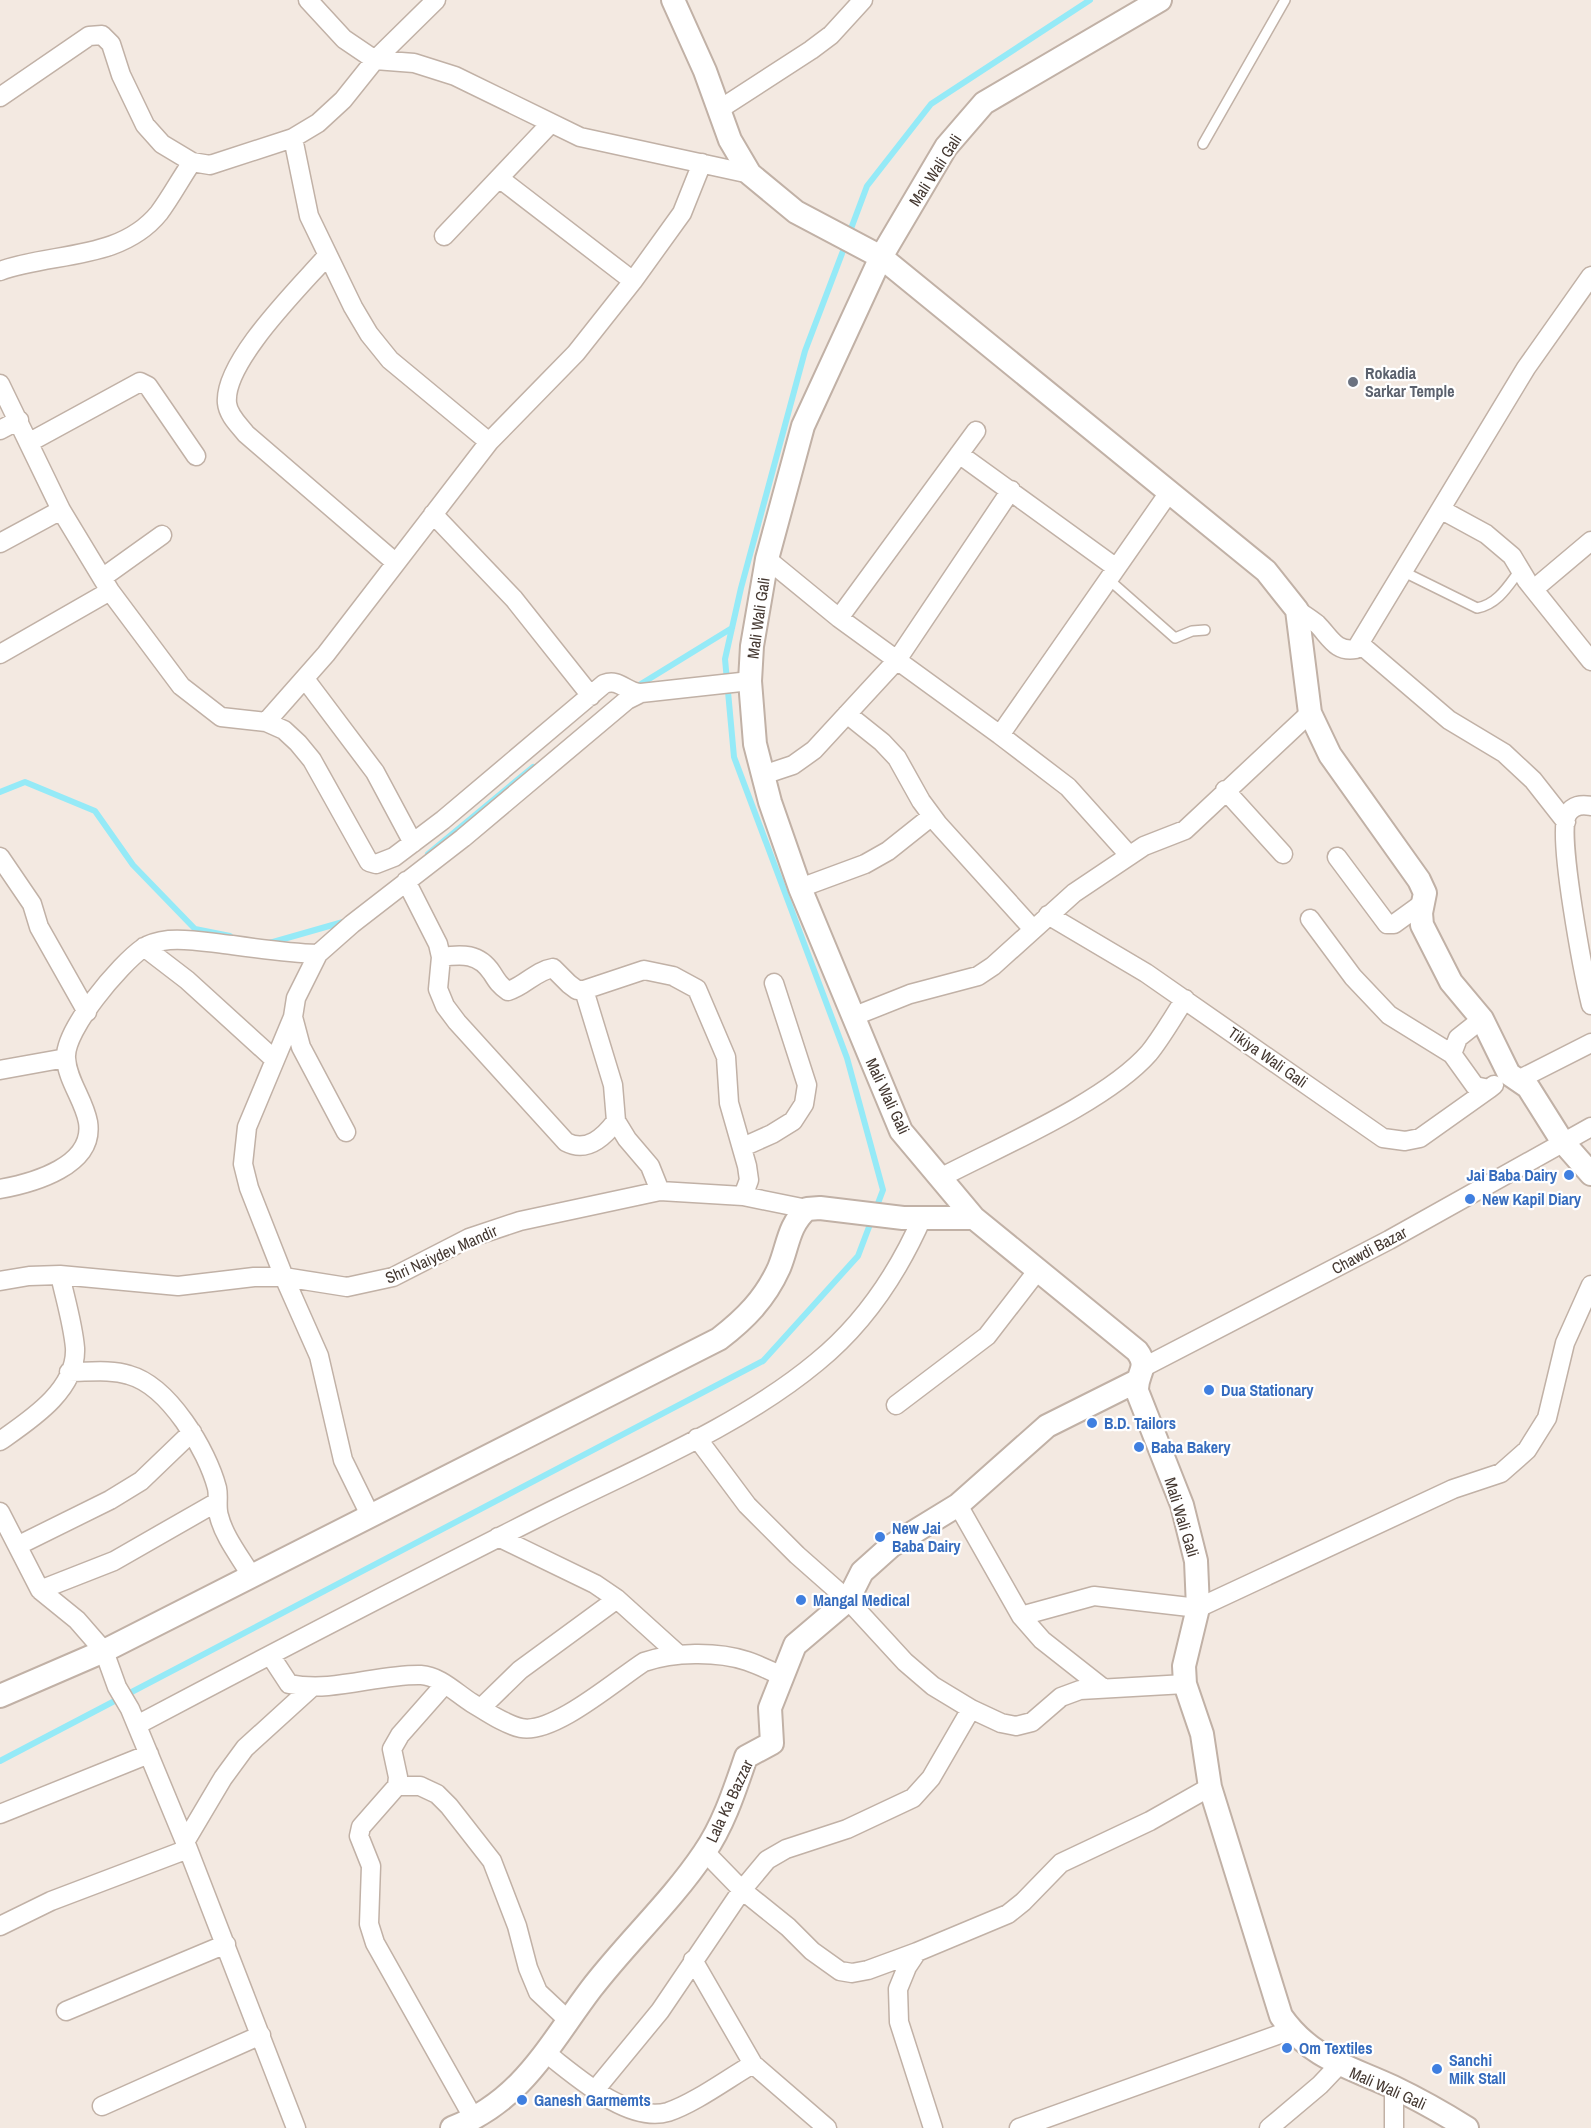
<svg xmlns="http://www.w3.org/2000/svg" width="1591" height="2128" font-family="'Archivo Narrow',sans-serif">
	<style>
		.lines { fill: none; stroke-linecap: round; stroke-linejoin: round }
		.stream { stroke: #95eaf7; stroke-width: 6 }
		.service-casing { stroke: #c1b1a6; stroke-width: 12 }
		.minor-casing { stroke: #c1b1a6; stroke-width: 21 }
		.tertiary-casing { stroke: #c1b1a6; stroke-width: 26 }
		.service { stroke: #fff; stroke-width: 9 }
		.minor { stroke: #fff; stroke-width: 18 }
		.tertiary { stroke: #fff; stroke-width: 22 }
		.worship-dot { fill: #6b7280; stroke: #fff; stroke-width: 2 }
		.shop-dot { fill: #3f7fe0; stroke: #fff; stroke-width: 2 }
		.labels { text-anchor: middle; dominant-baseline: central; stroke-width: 4.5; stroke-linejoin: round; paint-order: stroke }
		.street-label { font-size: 16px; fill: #443831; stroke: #fff }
		.worship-label { font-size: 16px; font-weight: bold; fill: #5b616d; stroke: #fff; text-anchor: start }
		.shop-label { font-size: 16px; font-weight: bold; fill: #366cbe; stroke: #fff; text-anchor: start }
	</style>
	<rect width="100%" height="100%" fill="#f3e9e1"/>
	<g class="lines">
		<path class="stream" d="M 849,234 L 867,186 L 931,104 L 1090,0
			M 636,687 L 732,628
			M 0,792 L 25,782 L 95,811 L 133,865 L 195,929 L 230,936
			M 428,854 L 533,767
			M 266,944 L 343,922
			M 0,1761 L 763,1361 L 858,1256 L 883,1190 L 847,1058 L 734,757 L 725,659 L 741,588 L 805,351 L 846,243"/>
		<g class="service-casing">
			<path id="service" d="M 1203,144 L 1285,0
				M 1404,572 L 1477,608 C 1498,604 1508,586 1520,570
				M 1107,578 L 1175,638 L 1192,631 L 1205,630"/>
		</g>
		<g class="minor-casing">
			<path id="minor" d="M 308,0 L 344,39 L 375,60 L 414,63 L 455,76 L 580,137 L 750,174
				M 0,97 L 89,36 L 102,35 L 111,44 L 121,75 L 145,125 L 162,144 L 192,162 L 210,165 L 293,138 L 318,123 L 343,100 L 375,60 L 436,0
				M 720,109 L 811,50 L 831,35 L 863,0
				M 293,138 L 309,216 L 353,307 L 369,334 L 390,360 L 489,442
				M 499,178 L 633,281
				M 444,236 L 551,123
				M 327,256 C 300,287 223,362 227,403 C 228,415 239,425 246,434 L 396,563
				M 0,271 C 52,252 120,261 159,213 C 171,197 181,178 192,162
				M 0,384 L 61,510 L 110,591 L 181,686 L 221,717 L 266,722 L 284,730 L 298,743 L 312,760 L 369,862 L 376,864 L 394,857 L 443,820 L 604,684 C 620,678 626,693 641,693 L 750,681
				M 0,430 L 19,420
				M 30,442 L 140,382 L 148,386 L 196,456
				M 959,454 L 1115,567
				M 1442,510 L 1486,534 L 1512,556 L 1527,581 L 1591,661
				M 433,514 L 514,599 L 591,696
				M 0,543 L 61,510
				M 767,559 L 839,618 L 1000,735 L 1170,491
				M 102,578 L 162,535
				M 1534,589 L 1591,541
				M 1297,610 C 1303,614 1311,619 1317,624 C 1330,637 1336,653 1356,649 L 1526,368 L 1591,276
				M 839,618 L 976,431
				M 1360,644 L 1449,720 L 1504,753 L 1533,780 L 1566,822
				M 0,654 L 110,591
				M 305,679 L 375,772 L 413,843
				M 847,714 L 882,742 L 897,758 L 921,801 L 938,824 L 1032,928
				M 266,722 L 326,654 L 489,442 L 576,353 L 633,281 L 682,213 L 702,163
				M 1000,735 L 1068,787 L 1129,855
				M 763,775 L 793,765 L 814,750 L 897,660 L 1011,490
				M 1225,790 L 1283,854
				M 1591,806 C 1582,804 1572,805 1567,815 C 1557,837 1584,976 1591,1005
				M 0,857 L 32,904 L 39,927 L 87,1012
				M 1337,857 L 1387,924 L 1394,924 L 1423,903
				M 406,881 L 438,944 L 441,957 L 438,989 L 445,1006 L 457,1022 L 566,1142 C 587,1153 604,1137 616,1121
				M 800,888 L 865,864 L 888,851 L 932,816
				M 1048,915 L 1146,973 L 1383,1138 L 1405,1141 L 1420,1138 L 1489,1089
				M 1310,919 L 1353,977 L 1389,1015 L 1452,1054
				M 144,947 L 187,980 L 275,1060
				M 441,957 C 462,954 479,953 492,973 C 497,981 500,986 508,991 C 525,986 535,971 553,968 L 569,984 L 577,990 L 584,990 L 644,970 L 673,976 L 697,989 L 726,1057 L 729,1103 L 747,1166 L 749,1180 L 743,1196
				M 584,990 L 613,1085 L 616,1121 L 627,1139 L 650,1166 L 660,1191
				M 293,1017 L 247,1127 L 243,1164 L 249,1188 L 284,1277 L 319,1356 L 343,1460 L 371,1517
				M 852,1017 L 910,994 L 978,976 L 993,966 L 1074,893 L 1144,846 L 1185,830 L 1310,713
				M 1482,1019 L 1458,1038 L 1452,1054 L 1475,1086 L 1489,1089 L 1494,1085
				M 0,1070 L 66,1058
				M 1520,1079 L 1591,1043
				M 346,1132 L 301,1047 L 293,1017 L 296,998 L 318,954 L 352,924 L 463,838 L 627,700 L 641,693
				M 743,1147 L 772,1134 L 793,1121 L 804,1104 L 807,1085 L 774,983
				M 940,1178 C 999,1147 1106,1102 1149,1053 C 1162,1037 1173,1017 1185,999
				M 0,1189 C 33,1183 95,1166 88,1122 C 84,1100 67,1080 66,1058 C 64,1030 120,964 143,948 C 149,944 161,941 169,940 C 189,938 211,943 232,945 C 260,949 289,953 318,954
				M 0,1281 L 29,1276 L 60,1275 L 178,1286 L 254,1277 L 284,1277 L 347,1287 L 393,1277 L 469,1238 L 520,1221 L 660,1191 L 743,1196 L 807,1209
				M 1144,1367 L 1389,1240 L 1591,1127
				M 69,1372 C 89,1372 111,1369 129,1375 C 169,1386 207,1450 217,1488 C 219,1497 216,1507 219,1516 C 224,1537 241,1558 252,1577
				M 896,1405 L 987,1336 L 1038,1270
				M 697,1438 L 747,1505 L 797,1555 L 848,1600 L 905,1662 L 933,1686 L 971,1709 L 1001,1723 L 1016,1726 L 1032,1722 L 1061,1697 L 1080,1690 L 1185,1684
				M 0,1441 C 30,1420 77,1390 75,1348 C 73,1324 65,1298 60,1275
				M 958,1505 L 1021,1616 L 1042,1640 L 1103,1688
				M 0,1512 L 40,1590 L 77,1620 L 104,1651 L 117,1687 L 130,1709 L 188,1849 L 296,2128
				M 498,1537 L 595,1584 L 617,1599 L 679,1655
				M 19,1545 L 110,1500 L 141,1481 L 192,1432
				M 40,1590 L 114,1561 L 217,1502
				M 1021,1616 L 1094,1596 L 1198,1608 L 1453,1489 L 1501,1473 L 1527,1450 L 1547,1418 L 1565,1343 L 1591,1285
				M 270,1655 L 289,1684 C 335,1693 376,1674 421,1675 C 440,1676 456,1693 472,1703 C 487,1712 504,1724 521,1728 C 553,1735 616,1680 644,1662 C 673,1652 717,1651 747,1661 C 759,1665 771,1671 782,1676
				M 445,1684 L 400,1735 L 392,1749 L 398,1777 L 397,1786 L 361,1827 L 359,1836 L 371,1866 L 369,1924 L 375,1943 L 474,2119
				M 481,1708 L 520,1670 L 617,1599
				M 137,1725 C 271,1654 406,1584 541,1516 C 632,1470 739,1427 817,1362 C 865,1323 898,1273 923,1216
				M 397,1786 L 420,1786 L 437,1794 L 449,1806 L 492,1861 L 517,1926 L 528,1968 L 538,1992 L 569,2021
				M 0,1814 L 149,1754
				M 185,1842 L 223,1778 L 245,1748 L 311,1688
				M 705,1852 L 742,1890 L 788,1927 L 812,1951 L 840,1971 L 852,1973 L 868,1970 L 917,1952
				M 0,1926 L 51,1901 L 188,1849
				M 693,1960 L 753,2064 L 827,2128
				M 66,2011 L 226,1944
				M 546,2053 C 575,2075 628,2124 668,2112 C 695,2103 727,2079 753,2064
				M 595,2090 L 660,2011 L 742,1890 L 767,1860 L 786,1849 L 847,1829 L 913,1798 L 931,1778 L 971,1709
				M 102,2106 L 261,2035
				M 933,2128 L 899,2022 L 898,1989 L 907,1967 L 917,1952 L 1008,1914 L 1023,1902 L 1061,1863 L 1150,1821 L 1210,1787
				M 1019,2128 L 1291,2030
				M 1269,2128 L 1320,2085 L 1338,2066
				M 1394,2128 L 1394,2088"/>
		</g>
		<g class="tertiary-casing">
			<path id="tertiary" d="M 673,0 L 705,71 L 730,140 L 750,174 L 796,212 L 881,257 L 1266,571 L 1297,610 L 1310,713 L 1330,755 L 1419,880 L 1425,893 L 1421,913 L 1422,925 L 1451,982 L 1482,1019 L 1509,1074 L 1528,1087 L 1562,1141 L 1591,1174
				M 1160,0 L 984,103 L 946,147 L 881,257 L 803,426 L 767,559 L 752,646 L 750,681 L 755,744 L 770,802 L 800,888 L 901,1131 L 974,1218 L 1137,1351 C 1150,1368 1136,1373 1137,1391 L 1182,1505 L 1196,1561 L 1198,1608 L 1184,1666 L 1185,1684 L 1202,1734 L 1210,1787 L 1281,2016 C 1311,2059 1348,2066 1393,2087 C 1418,2099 1443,2113 1467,2128
				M 0,1696 L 104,1651 L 719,1339 C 745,1319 765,1299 779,1268 C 788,1247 788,1225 807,1209 L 820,1208 L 903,1218 L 974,1218
				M 452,2128 C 522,2101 548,2046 591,1989 C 627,1942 671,1902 704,1853 C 724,1824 735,1789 746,1757 L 772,1743 L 770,1708 L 795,1645 L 848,1600 L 862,1572 L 891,1546 L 958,1505 L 1047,1426 L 1137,1381"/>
		</g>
		<use href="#service" class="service"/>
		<use href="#minor" class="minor"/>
		<use href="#tertiary" class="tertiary"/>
	</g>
	<circle class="worship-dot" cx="1353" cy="382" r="6"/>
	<g class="shop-dot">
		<circle cx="1569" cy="1175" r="6"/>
		<circle cx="1470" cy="1199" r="6"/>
		<circle cx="1209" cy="1390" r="6"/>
		<circle cx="1092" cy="1423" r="6"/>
		<circle cx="1139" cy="1447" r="6"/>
		<circle cx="880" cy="1537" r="6"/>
		<circle cx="801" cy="1600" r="6"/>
		<circle cx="1287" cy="2048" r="6"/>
		<circle cx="1437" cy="2069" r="6"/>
		<circle cx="522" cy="2100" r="6"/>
	</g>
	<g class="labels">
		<g class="street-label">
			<text transform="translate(935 170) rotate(-57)">Mali Wali Gali</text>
			<text transform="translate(758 618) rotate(-82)">Mali Wali Gali</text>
			<text transform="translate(1268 1057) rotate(35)">Tikiya Wali Gali</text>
			<text transform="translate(888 1096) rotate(65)">Mali Wali Gali</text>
			<text transform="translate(1369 1250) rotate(-28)">Chawdi Bazar</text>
			<text transform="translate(441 1254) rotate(-24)">Shri Naiydev Mandir</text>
			<text transform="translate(1182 1517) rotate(73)">Mali Wali Gali</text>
			<text transform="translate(729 1801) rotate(-65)">Lala Ka Bazzar</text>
			<text transform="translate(1388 2088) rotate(24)">Mali Wali Gali</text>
		</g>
		<g class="worship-label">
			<text x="1365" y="373">Rokadia<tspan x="1365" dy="18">Sarkar Temple</tspan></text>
		</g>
		<g class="shop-label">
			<text x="1557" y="1175" text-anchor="end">Jai Baba Dairy</text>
			<text x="1482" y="1199">New Kapil Diary</text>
			<text x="1221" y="1390">Dua Stationary</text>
			<text x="1104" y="1423">B.D. Tailors</text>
			<text x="1151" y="1447">Baba Bakery</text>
			<text x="892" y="1528">New Jai<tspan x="892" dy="18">Baba Dairy</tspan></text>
			<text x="813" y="1600">Mangal Medical</text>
			<text x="1299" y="2048">Om Textiles</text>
			<text x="1449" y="2060">Sanchi<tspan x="1449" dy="18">Milk Stall</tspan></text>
			<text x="534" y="2100">Ganesh Garmemts</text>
		</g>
	</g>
</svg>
